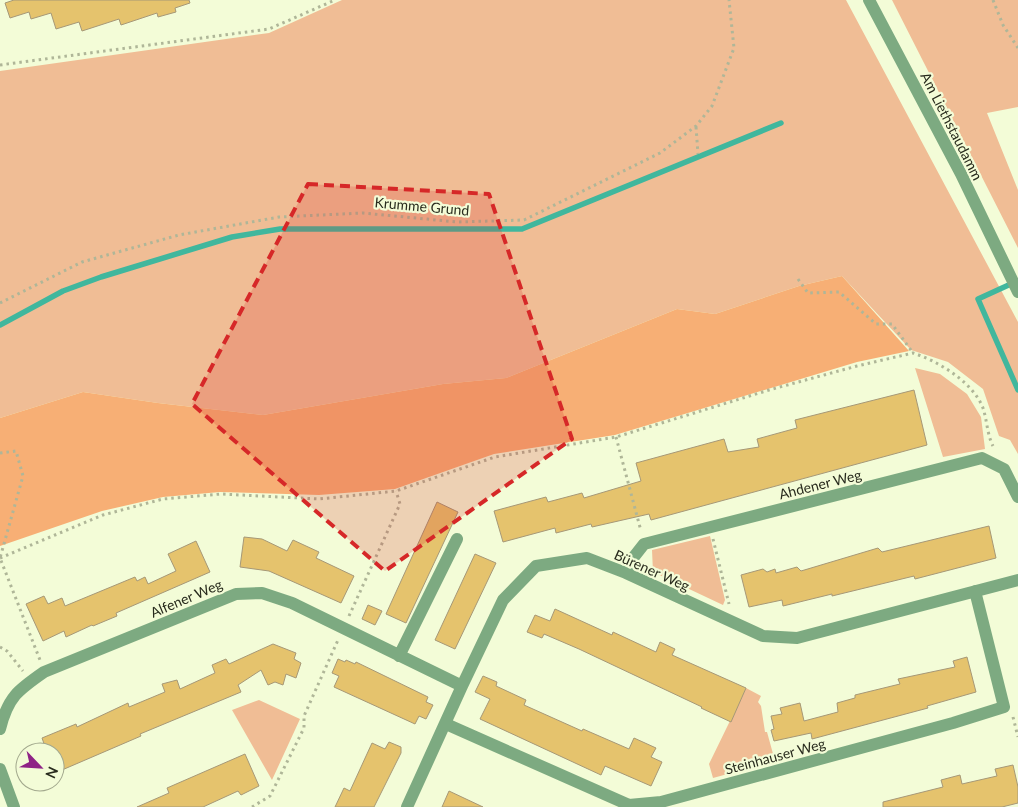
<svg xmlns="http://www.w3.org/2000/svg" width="1018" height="807" font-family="Lato,sans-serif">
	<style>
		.green { fill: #f0bd95 }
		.forest { fill: #f7af75 }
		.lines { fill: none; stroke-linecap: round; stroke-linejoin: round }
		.stream { stroke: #40b79d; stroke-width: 5.5 }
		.building { fill: #e5c36d; stroke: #a69877 }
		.path { stroke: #afb698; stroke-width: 3; stroke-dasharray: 2.5 4; stroke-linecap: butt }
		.minor { stroke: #7daa81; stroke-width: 12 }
		.marked { fill: #d62828; fill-opacity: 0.2; stroke: #d62828; stroke-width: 4; stroke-dasharray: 10 6; stroke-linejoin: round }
		.labels { text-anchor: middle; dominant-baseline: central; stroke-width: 4.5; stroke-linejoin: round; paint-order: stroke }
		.street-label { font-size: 14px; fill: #282b1d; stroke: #f3fcd7 }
	</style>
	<rect width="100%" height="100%" fill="#f3fcd7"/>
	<path class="green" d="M 342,0 L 846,0 L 1018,322 L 1018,454 L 1010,440 L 999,436 L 983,389 L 948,362 L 911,350 L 842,276 L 799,286 L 715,314 L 677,309 L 506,378 L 443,384 L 263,415 L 158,403 L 83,392 L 0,418 L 0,71 L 269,33 Z
		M 892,0 L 1018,0 L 1018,107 L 987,113 L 1018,190 L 1018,248 Z
		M 915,368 L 940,374 L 967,394 L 981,417 L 985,449 L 943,457 Z
		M 710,536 L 725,600 L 723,605 L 653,572 L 652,550 Z
		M 746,688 L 761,696 L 758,702 L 761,706 L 765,732 L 767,732 L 775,761 L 713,778 L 709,764 Z
		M 259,700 L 300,719 L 272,780 L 232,710 Z"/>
	<path class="forest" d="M 842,276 L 909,351 L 857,362 L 615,435 L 494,454 L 395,489 L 319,495 L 220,492 L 163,497 L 102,511 L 0,546 L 0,418 L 83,392 L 158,403 L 263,415 L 443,384 L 506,378 L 677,309 L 715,314 L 799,286 Z"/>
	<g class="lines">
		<path class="stream" d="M 1013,283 L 978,299 L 1018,390
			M 0,325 L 63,291 L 101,277 L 232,237 L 280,229 L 522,229 L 781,123"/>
	</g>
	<path class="building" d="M 14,0 L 189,0 L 190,3 L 175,8 L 176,12 L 158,17 L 157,13 L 121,25 L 119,19 L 82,31 L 79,22 L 56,29 L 51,13 L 31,19 L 29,12 L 10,18 L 5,3 Z
		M 914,390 L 927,445 L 651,520 L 649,514 L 592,527 L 591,524 L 556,533 L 555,528 L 503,542 L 494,511 L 546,497 L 548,502 L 582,493 L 584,498 L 641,481 L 636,463 L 724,439 L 728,452 L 759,447 L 757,439 L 797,428 L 795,420 Z
		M 437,502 L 458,512 L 406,623 L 386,614 Z
		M 989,526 L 996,558 L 915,579 L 914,576 L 832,596 L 832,594 L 783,606 L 782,600 L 749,607 L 741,575 L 763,569 L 767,572 L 775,569 L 776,573 L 797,567 L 801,571 L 878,548 L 882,552 Z
		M 244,537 L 262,539 L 287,551 L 293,540 L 319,552 L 316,558 L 354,576 L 341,603 L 269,571 L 240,567 Z
		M 196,541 L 210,572 L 116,613 L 117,616 L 93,626 L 92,625 L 66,637 L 64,631 L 43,641 L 26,604 L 44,596 L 48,604 L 62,598 L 65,606 L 135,577 L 137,581 L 145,577 L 148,584 L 176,571 L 168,554 Z
		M 475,554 L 496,563 L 455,649 L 435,640 Z
		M 368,605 L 382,611 L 375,625 L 362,619 Z
		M 555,609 L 612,635 L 613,632 L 656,652 L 660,642 L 675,649 L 672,655 L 746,688 L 731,722 L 701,708 L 702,707 L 579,649 L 544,634 L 542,638 L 527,632 L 535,615 L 550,621 Z
		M 273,644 L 296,653 L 294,659 L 301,663 L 296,678 L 286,674 L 283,685 L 275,682 L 268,685 L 261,670 L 238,685 L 241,692 L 140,734 L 141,736 L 55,773 L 55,752 L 47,752 L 42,738 L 76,724 L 77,727 L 128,703 L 129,707 L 165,692 L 162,684 L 177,680 L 180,689 L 215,673 L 212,665 L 226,659 L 229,664 Z
		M 967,657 L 976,692 L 927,706 L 928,708 L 812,739 L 811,733 L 774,741 L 771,730 L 774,729 L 771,716 L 782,714 L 780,708 L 800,703 L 804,721 L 838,712 L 837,703 L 855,698 L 855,695 L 900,684 L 898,679 L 955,667 L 953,661 Z
		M 338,659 L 345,662 L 346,660 L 355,664 L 356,662 L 428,697 L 426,702 L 433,705 L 426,719 L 419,716 L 415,724 L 334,687 L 339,676 L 332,673 Z
		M 483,676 L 497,682 L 496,686 L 526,700 L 524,705 L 582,731 L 583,729 L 629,749 L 634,738 L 656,748 L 651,757 L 662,762 L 651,786 L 605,766 L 601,775 L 480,719 L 490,699 L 475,692 Z
		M 389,742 L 401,747 L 401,753 L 374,807 L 335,807 L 344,788 L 350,791 L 372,743 L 385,749 Z
		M 245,754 L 259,786 L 241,795 L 238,791 L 203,807 L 137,807 L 169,793 L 167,788 Z
		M 1013,765 L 1018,787 L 1018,803 L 1002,807 L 883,807 L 883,802 L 943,787 L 941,780 L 960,775 L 962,784 L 997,776 L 995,769 Z
		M 449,791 L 483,807 L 442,807 Z"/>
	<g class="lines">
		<path class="path" d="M 993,0 L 1003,25 L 1018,48
			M 0,65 L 269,29 L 335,0
			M 696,127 L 698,154
			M 798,279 L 808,293 L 839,292 L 876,324 L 892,324 L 913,353
			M 0,303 L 82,262 L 179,235 L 279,217 L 363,213 L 457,222 L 524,220 L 660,153 L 696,126 L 712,106 L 734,48 L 729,0
			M 616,437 L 641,531
			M 0,453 L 16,451 L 23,476 L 0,558 L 40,660
			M 713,539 L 729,604
			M 0,558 L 103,515 L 163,499 L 221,494 L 319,499 L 396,491 L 495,457 L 616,437 L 769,390 L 857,366 L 913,353 C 938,361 973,382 983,408 C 987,420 987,434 993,446
			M 349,616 L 400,504 L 396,491
			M 0,647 L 7,651 L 23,671
			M 1013,717 L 1018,737
			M 252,807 L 270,796 L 304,728 L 304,716 L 338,640"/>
		<path class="minor" d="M 869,0 L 961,174 L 1018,292
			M 626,573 L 633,558 L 644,544 L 982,458 L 1004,469 L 1018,497
			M 399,656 L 457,539
			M 446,724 L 629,805 L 661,802 L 953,723 L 1004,707 L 975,591
			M 0,729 C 8,697 18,690 44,672 L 236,594 L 262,593 L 292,603 L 462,686
			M 0,769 L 14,807
			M 407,807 L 462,686 L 503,600 L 536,566 L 587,558 L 626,573 L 763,636 L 797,638 L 1018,580"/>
	</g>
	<path class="marked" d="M 308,184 L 489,194 L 572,439 L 385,571 L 192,404 Z"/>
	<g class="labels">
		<g class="street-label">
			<text transform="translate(952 126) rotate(63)">Am Liethstaudamm</text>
			<text transform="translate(422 206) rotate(5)">Krumme Grund</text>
			<text transform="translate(820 484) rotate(-14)">Ahdener Weg</text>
			<text transform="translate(652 570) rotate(24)">Bürener Weg</text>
			<text transform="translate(186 598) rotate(-23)">Alfener Weg</text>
			<text transform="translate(775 756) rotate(-15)">Steinhauser Weg</text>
		</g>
	</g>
	<g transform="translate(40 767) rotate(115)"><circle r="24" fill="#f3fcd7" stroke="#a2a88d"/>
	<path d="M0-4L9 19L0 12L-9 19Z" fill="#8f2386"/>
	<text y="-8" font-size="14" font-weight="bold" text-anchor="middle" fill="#282b1d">N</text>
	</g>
</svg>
